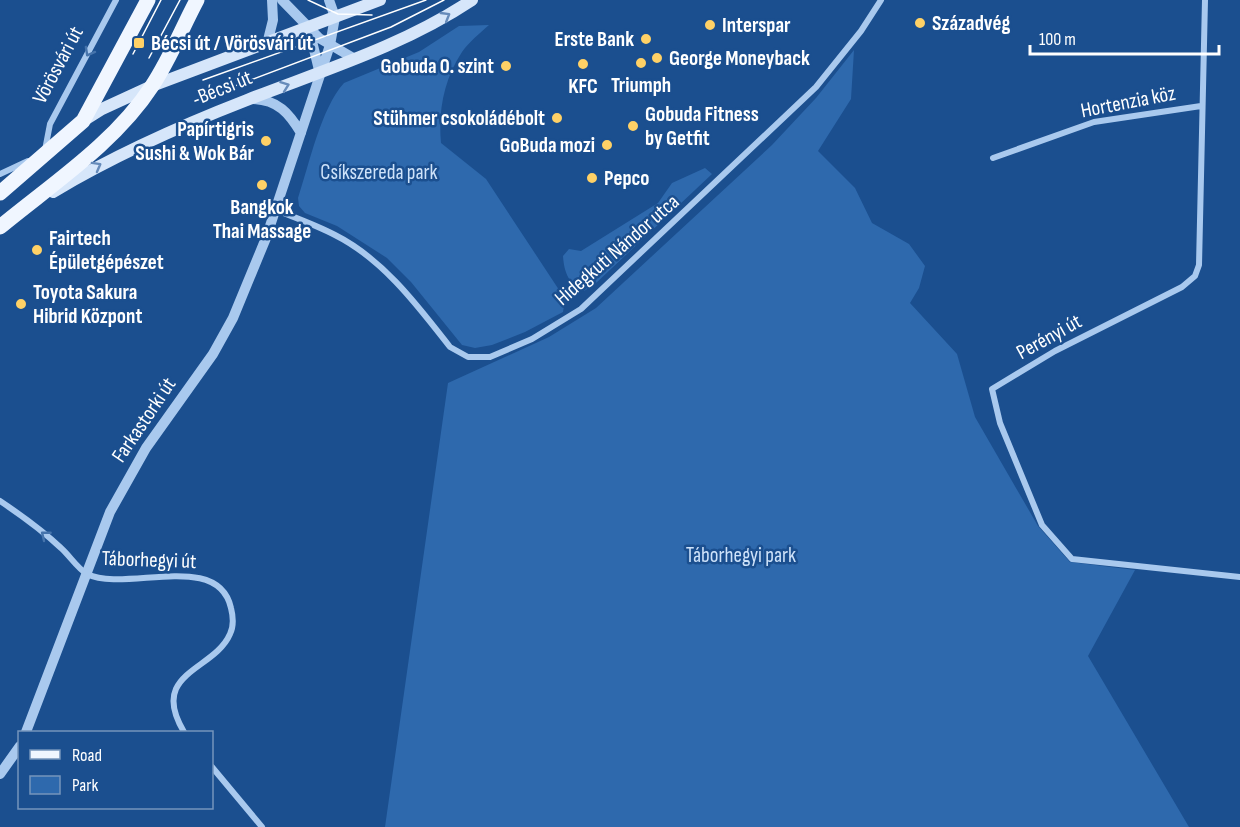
<svg xmlns="http://www.w3.org/2000/svg" width="1240" height="827" font-family="'Sofia Sans Condensed',sans-serif">
	<style>
		.green { fill: #2e69ad }
		.lines { fill: none; stroke-linecap: round; stroke-linejoin: round }
		.minor { stroke: #a9c9ee; stroke-width: 6 }
		.tertiary { stroke: #a9c9ee; stroke-width: 10 }
		.secondary { stroke: #d6e6fa; stroke-width: 12 }
		.primary { stroke: #f0f6ff; stroke-width: 15 }
		.tram { stroke: #fff; stroke-width: 1.5 }
		.oneway { stroke: #668bba }
		.oneway2 { stroke: #4674ac }
		.poi-dot { fill: #ffd166; stroke: #1b4f8f; stroke-width: 2 }
		.labels { text-anchor: middle; dominant-baseline: central; stroke-width: 5; stroke-linejoin: round; paint-order: stroke }
		.poi-label { font-size: 21px; font-weight: bold; fill: #fff; stroke: #1b4f8f; text-anchor: start }
		.street-label { font-size: 21px; fill: #fff; stroke: #1b4f8f }
		.park-label { font-size: 21px; fill: #cfe3fa; stroke: #1b4f8f }
	</style>
	<rect width="100%" height="100%" fill="#1b4f8f"/>
	<path class="green" d="M 489,25 C 480,33 469,42 462,52 C 444,79 438,111 441,143 L 486,179 L 565,299 L 563,312 L 525,332 L 492,345 L 475,348 L 462,345 L 411,282 L 387,258 L 337,226 L 305,213 L 299,206 L 298,198 C 309,165 321,108 344,83 L 419,52 L 459,26 Z
		M 854,50 L 851,99 L 818,151 L 855,188 L 872,223 L 909,244 L 925,266 L 919,288 L 910,303 L 957,354 L 975,417 L 1038,526 L 1070,562 L 1135,570 L 1088,656 L 1189,827 L 385,827 L 448,383 L 549,337 L 596,308 L 772,145 L 816,98 Z
		M 705,168 L 712,174 L 595,284 L 584,291 C 569,285 564,272 563,256 L 569,249 L 581,251 L 658,203 L 672,183 Z"/>
	<g class="lines">
		<path class="minor" d="M 1205,0 L 1199,265 L 1195,276 L 1182,287 L 1055,351 L 992,389 L 1000,423 L 1042,525 L 1072,559 L 1240,577
			M 45,150 L 50,124 L 116,0
			M 993,158 L 1094,122 L 1201,106
			M 0,174 L 28,161
			M 276,210 C 296,218 316,225 335,235 C 383,259 418,306 450,347 L 468,357 L 490,357 L 532,339 L 581,309 L 816,87 L 861,31 L 881,0
			M 0,501 C 21,515 43,531 61,548 C 70,556 77,568 87,574 C 125,593 218,550 231,608 C 233,616 234,626 230,634 C 214,671 148,672 184,732
			M 212,767 L 262,827"/>
		<path class="tertiary" d="M 282,0 L 319,38 L 355,59
			M 310,33 L 319,70
			M 267,44 L 273,20 L 272,0
			M 253,99 C 278,100 289,113 301,133
			M 26,732 L 110,512 L 146,448 L 213,354 L 233,318 L 266,238 L 330,45 L 335,17 L 329,0
			M 0,774 L 20,746"/>
		<path class="secondary" d="M 83,121 L 102,109 L 152,86 L 380,0
			M 53,192 C 115,155 180,126 247,100 C 324,70 403,46 472,0"/>
		<path class="primary" d="M 0,193 L 83,121 L 148,0
			M 0,227 C 52,184 115,143 152,86 C 170,59 182,28 197,0"/>
		<path class="tram" d="M 308,0 L 338,14 L 372,15
			M 133,54 L 161,0
			M 149,58 L 180,0
			M 203,80 L 426,0
			M 195,101 L 391,27 L 444,0"/>
	</g>
	<defs><path id="oneway-chevron" d="M-2-3.5L2.5 0L-2 3.5" fill="none" stroke-width="1.6" stroke-linecap="round" stroke-linejoin="round" transform="scale(1.5)"/></defs>
	<g class="oneway">
		<use href="#oneway-chevron" transform="translate(446 16) rotate(-31)"/>
		<use href="#oneway-chevron" transform="translate(285 86) rotate(-20)"/>
		<use href="#oneway-chevron" transform="translate(97 166) rotate(-29)"/>
	</g>
	<g class="oneway2">
		<use href="#oneway-chevron" transform="translate(89 52) rotate(119)"/>
		<use href="#oneway-chevron" transform="translate(45 535) rotate(-141)"/>
	</g>
	<g class="poi-dot">
		<circle cx="920" cy="23" r="6"/>
		<circle cx="710" cy="25" r="6"/>
		<circle cx="646" cy="39" r="6"/>
		<rect x="133" y="37" width="12" height="12" rx="3"/>
		<circle cx="657" cy="58" r="6"/>
		<circle cx="641" cy="63" r="6"/>
		<circle cx="583" cy="64" r="6"/>
		<circle cx="506" cy="66" r="6"/>
		<circle cx="557" cy="118" r="6"/>
		<circle cx="633" cy="126" r="6"/>
		<circle cx="266" cy="141" r="6"/>
		<circle cx="607" cy="145" r="6"/>
		<circle cx="592" cy="178" r="6"/>
		<circle cx="262" cy="185" r="6"/>
		<circle cx="37" cy="250" r="6"/>
		<circle cx="21" cy="304" r="6"/>
	</g>
	<g class="labels">
		<g class="poi-label">
			<text x="932" y="23">Századvég</text>
			<text x="722" y="25">Interspar</text>
			<text x="634" y="39" text-anchor="end">Erste Bank</text>
			<text x="151" y="43">Bécsi út / Vörösvári út</text>
			<text x="669" y="58">George Moneyback</text>
			<text x="494" y="66" text-anchor="end">Gobuda 0. szint</text>
			<text x="641" y="85" text-anchor="middle">Triumph</text>
			<text x="583" y="86" text-anchor="middle">KFC</text>
			<text x="645" y="114">Gobuda Fitness<tspan x="645" dy="24">by Getfit</tspan></text>
			<text x="545" y="118" text-anchor="end">Stühmer csokoládébolt</text>
			<text x="254" y="129" text-anchor="end">Papírtigris<tspan x="254" dy="24">Sushi &amp; Wok Bár</tspan></text>
			<text x="595" y="145" text-anchor="end">GoBuda mozi</text>
			<text x="604" y="178">Pepco</text>
			<text x="262" y="207" text-anchor="middle">Bangkok<tspan x="262" dy="24">Thai Massage</tspan></text>
			<text x="49" y="238">Fairtech<tspan x="49" dy="24">Épületgépészet</tspan></text>
			<text x="33" y="292">Toyota Sakura<tspan x="33" dy="24">Hibrid Központ</tspan></text>
		</g>
		<g class="street-label">
			<text transform="translate(58 65) rotate(-62)">Vörösvári út</text>
			<text transform="translate(225 87) rotate(-22)">Bécsi út</text>
			<text transform="translate(1128 102) rotate(-11)">Hortenzia köz</text>
			<text transform="translate(617 250) rotate(-41)">Hidegkuti Nándor utca</text>
			<text transform="translate(1049 337) rotate(-29)">Perényi út</text>
			<text transform="translate(144 420) rotate(-56)">Farkastorki út</text>
			<text transform="translate(149 560) rotate(2)">Táborhegyi út</text>
		</g>
		<g class="park-label">
			<text x="379" y="172">Csíkszereda park</text>
			<text x="741" y="555">Táborhegyi park</text>
		</g>
	</g>
	<rect x="18" y="731" width="195" height="78" fill="#1b4f8f" stroke="#7695bc" stroke-width="1.5"/>
	<rect x="30" y="750" width="30" height="9" fill="#f0f6ff" stroke="#7695bc" stroke-width="1.5"/>
	<text x="72" y="761" font-size="18" fill="#ffffff">Road</text>
	<rect x="30" y="776" width="30" height="18" fill="#2e69ad" stroke="#7695bc" stroke-width="1.5"/>
	<text x="72" y="791" font-size="18" fill="#ffffff">Park</text>
	<path d="M1030 45v9h189v-9" fill="none" stroke="#ffffff" stroke-width="3"/>
	<text x="1039" y="45" font-size="18" fill="#ffffff" stroke="#1b4f8f" stroke-width="4.5" paint-order="stroke">100 m</text>
</svg>
